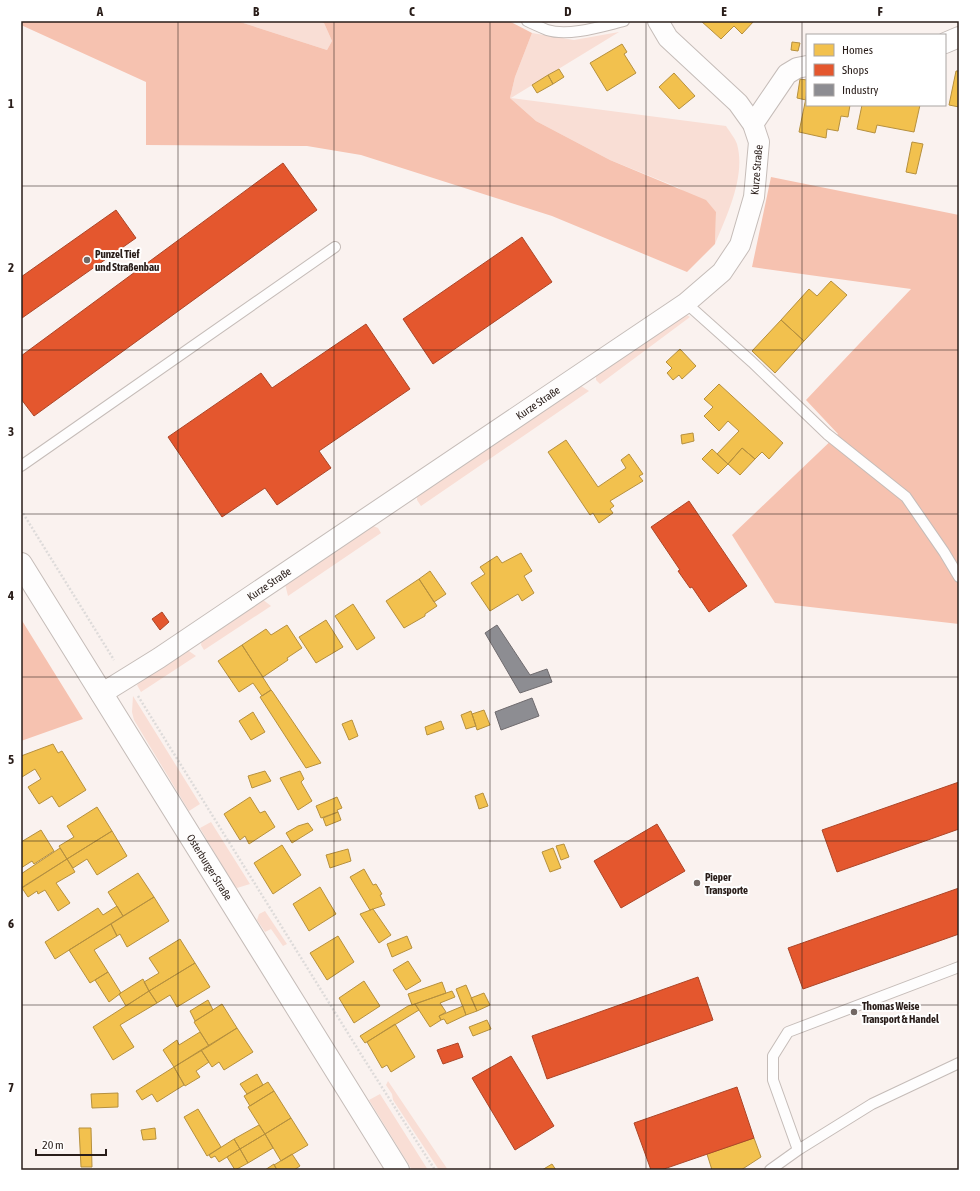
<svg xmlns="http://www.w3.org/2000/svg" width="980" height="1191" font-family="'Asap Condensed',sans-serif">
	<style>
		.green { fill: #f9ded5 }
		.forest { fill: #f6c2b0 }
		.homes { fill: #f2c14e; stroke: #b6903e }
		.shops { fill: #e4572e; stroke: #ac4628 }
		.industry { fill: #8d8d92; stroke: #6f6b6e }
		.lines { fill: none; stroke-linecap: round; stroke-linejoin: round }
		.service-casing { stroke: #c5bcb8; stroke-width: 12 }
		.minor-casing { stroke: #c5bcb8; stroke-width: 22 }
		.tertiary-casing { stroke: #c5bcb8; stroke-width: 24 }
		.path { stroke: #dedbda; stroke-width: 2.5; stroke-dasharray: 2 2; stroke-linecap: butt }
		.service { stroke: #fefdfd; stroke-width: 10 }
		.minor { stroke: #fefdfd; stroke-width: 20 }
		.tertiary { stroke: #fefdfd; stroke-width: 22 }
		.grid { fill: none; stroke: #291d19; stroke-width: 1; stroke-opacity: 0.55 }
		.poi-dot { fill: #726864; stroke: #fff; stroke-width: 1.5 }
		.labels { text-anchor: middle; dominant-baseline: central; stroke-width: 4; stroke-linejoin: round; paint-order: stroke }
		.street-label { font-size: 11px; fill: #291d19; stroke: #fff }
		.poi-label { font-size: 11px; font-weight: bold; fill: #291d19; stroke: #fff; text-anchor: start }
		.neatline { fill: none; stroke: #291d19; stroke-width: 1.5 }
		.grid-label { font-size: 13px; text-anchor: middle; font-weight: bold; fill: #291d19 }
	</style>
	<rect width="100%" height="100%" fill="#faf2ef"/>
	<path class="green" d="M 237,21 L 319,21 L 324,23 L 332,41 L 327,50 Z
		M 619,32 L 511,98 L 726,126 C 729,131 735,138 737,144 C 746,176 727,215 715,244 L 716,212 L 677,187 L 610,160 L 536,121 L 510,98 L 515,77 L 532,33 L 574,40 Z
		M 684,313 L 690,317 L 600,384 L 596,380 L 596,373 Z
		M 578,384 L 589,391 L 421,506 L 417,500 L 417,495 Z
		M 371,525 L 378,528 L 381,533 L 288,596 L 285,584 Z
		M 262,599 L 271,606 L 204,650 L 201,645 L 202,639 Z
		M 186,649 L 196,656 L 141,692 L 137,685 L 144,677 Z
		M 133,696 L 200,804 L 189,811 L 134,720 L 132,712 Z
		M 211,822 L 250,884 L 237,888 L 233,884 L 200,828 Z
		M 265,911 L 287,944 L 283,946 L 271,929 L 265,932 L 257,920 L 259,914 Z
		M 388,1081 L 448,1170 L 439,1170 L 393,1100 L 392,1094 L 386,1085 Z
		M 380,1094 L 428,1170 L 412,1170 L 369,1100 Z"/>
	<path class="forest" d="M 21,21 L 237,21 L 327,50 L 332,41 L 324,23 L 319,21 L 509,21 L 532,33 L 515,77 L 510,98 L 536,121 L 610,160 L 706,200 L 716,212 L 715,244 L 687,272 L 552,216 L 361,155 L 307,146 L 146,145 L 146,82 L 21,25 Z
		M 771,177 L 959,215 L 959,624 L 775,603 L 732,535 L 838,434 L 806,400 L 911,289 L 752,267 Z
		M 21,619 L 83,719 L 21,741 Z"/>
	<path class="homes" d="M 701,21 L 754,21 L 742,34 L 734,26 L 721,39 Z
		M 792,42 L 800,43 L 798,51 L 791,50 Z
		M 622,44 L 627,52 L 624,54 L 636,73 L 607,91 L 590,63 Z
		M 559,69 L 564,77 L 553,84 L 548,75 Z
		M 956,71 L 959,71 L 959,107 L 949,105 Z
		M 674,73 L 695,96 L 679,109 L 659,87 Z
		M 548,75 L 553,84 L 537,93 L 532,85 Z
		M 800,79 L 807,80 L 806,100 L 797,98 Z
		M 807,93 L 807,105 L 850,105 L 848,117 L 841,116 L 838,131 L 827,129 L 826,138 L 799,132 Z
		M 862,105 L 920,105 L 914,132 L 877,125 L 875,133 L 857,129 Z
		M 912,142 L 923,144 L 916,174 L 906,172 Z
		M 831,281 L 847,295 L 804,341 L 781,320 L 809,289 L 817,296 Z
		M 781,320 L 804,341 L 775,373 L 752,351 Z
		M 680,349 L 696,366 L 682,379 L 679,375 L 673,380 L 667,373 L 672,368 L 666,362 Z
		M 719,384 L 783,443 L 769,459 L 762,452 L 755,459 L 742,448 L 728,464 L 717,454 L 739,431 L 728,421 L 719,431 L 704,416 L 713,407 L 704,399 Z
		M 693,433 L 694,441 L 682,444 L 681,435 Z
		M 566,440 L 598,487 L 626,468 L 621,460 L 629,454 L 643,474 L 639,476 L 643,481 L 610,501 L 614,506 L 610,509 L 613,513 L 599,523 L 593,513 L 590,515 L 548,452 Z
		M 742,448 L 755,459 L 740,475 L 728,464 Z
		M 712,449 L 728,464 L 718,474 L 702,459 Z
		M 521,553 L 532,571 L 524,576 L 534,593 L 522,601 L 518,594 L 490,611 L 471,583 L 485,574 L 480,567 L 497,556 L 502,563 Z
		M 430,571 L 446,594 L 434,602 L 419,579 Z
		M 419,579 L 437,606 L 425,614 L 425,616 L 404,628 L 386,601 Z
		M 353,604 L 375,638 L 357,650 L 335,616 Z
		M 326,620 L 343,647 L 316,663 L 299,637 Z
		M 287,625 L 302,648 L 287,658 L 288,660 L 263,677 L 242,645 L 266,629 L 271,635 Z
		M 242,645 L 271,690 L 262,696 L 253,683 L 239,692 L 218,661 Z
		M 271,690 L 272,691 L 321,763 L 306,768 L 260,697 Z
		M 484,710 L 490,725 L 477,730 L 472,714 Z
		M 471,711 L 476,726 L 466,729 L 461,715 Z
		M 253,712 L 265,732 L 251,740 L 239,721 Z
		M 352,720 L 358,736 L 349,740 L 342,724 Z
		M 441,721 L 444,729 L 427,735 L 425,727 Z
		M 53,744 L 58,753 L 62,751 L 86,790 L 59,807 L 52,796 L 39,804 L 28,787 L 41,779 L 35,769 L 22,777 L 21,776 L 21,756 Z
		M 265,771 L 271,781 L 252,788 L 248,776 Z
		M 300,771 L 304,779 L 301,782 L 312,801 L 298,810 L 280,778 Z
		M 483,793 L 488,806 L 479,809 L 475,796 Z
		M 250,797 L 260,813 L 265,811 L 275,827 L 249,844 L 245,836 L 240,840 L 224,814 Z
		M 337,797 L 342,808 L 337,810 L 338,812 L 321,818 L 316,806 Z
		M 97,807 L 112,831 L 67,859 L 59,846 L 74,837 L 67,826 Z
		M 338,812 L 341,820 L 326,826 L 323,818 Z
		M 308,823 L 313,830 L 292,843 L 286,833 L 298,826 Z
		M 41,830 L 54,851 L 34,864 L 32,861 L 21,868 L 21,842 Z
		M 112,831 L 127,856 L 97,875 L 87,859 L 73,868 L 67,859 Z
		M 564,844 L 569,857 L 561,860 L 556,846 Z
		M 282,845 L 301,875 L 273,894 L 254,863 Z
		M 60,848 L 67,859 L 21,888 L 21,874 Z
		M 553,848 L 561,868 L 550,872 L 542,852 Z
		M 348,849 L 351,861 L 330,868 L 326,855 Z
		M 67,859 L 75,872 L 56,883 L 70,903 L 58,911 L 45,890 L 38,894 L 37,891 L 28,897 L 22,888 Z
		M 364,869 L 373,885 L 376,884 L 382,894 L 380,895 L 385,905 L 370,910 L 350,877 Z
		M 138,873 L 154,897 L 123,916 L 108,892 Z
		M 320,887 L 336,914 L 309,931 L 293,904 Z
		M 154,897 L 169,921 L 127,947 L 120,934 L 117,936 L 111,924 Z
		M 117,906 L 123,916 L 55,959 L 45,942 L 98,908 L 103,915 Z
		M 373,909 L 391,935 L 379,943 L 360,914 Z
		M 111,924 L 117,936 L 94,950 L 108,972 L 90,983 L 69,950 Z
		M 338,936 L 354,962 L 327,980 L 310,953 Z
		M 407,936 L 412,948 L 392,957 L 387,944 Z
		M 180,939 L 195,963 L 149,991 L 144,982 L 159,973 L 149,958 Z
		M 408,961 L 421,981 L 406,990 L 393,970 Z
		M 195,963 L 210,987 L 177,1007 L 170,995 L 157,1003 L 149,991 Z
		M 108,972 L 121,993 L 109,1002 L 95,980 Z
		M 143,979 L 149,991 L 126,1006 L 119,994 Z
		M 364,981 L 380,1006 L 354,1023 L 339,998 Z
		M 442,982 L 446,993 L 412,1005 L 408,994 Z
		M 466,985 L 477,1011 L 466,1015 L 456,989 Z
		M 149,991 L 157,1003 L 120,1025 L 134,1047 L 113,1060 L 93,1027 Z
		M 452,991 L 455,997 L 440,1003 L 446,1012 L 439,1016 L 441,1020 L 430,1027 L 415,1004 Z
		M 484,993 L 490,1005 L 477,1011 L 471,998 Z
		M 208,1000 L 213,1010 L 195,1021 L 190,1011 Z
		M 222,1004 L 237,1028 L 209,1046 L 194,1022 Z
		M 415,1004 L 419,1010 L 365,1043 L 360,1036 L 408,1006 Z
		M 463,1006 L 466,1015 L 447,1024 L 444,1019 L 441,1020 L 439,1016 Z
		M 487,1020 L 491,1029 L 473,1036 L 469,1027 Z
		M 395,1024 L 415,1057 L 391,1072 L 387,1065 L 382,1068 L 367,1042 Z
		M 237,1028 L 253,1052 L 224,1070 L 219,1062 L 212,1067 L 201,1050 Z
		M 200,1032 L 209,1046 L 174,1067 L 163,1050 L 177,1040 L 179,1045 Z
		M 201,1050 L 209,1062 L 196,1071 L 200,1077 L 185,1086 L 174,1067 Z
		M 174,1067 L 184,1085 L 157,1102 L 152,1094 L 142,1100 L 136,1091 Z
		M 257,1074 L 263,1085 L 247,1094 L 240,1084 Z
		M 268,1082 L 274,1091 L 250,1106 L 244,1096 Z
		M 274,1091 L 291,1118 L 265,1134 L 248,1107 Z
		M 118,1093 L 118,1107 L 92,1108 L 91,1094 Z
		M 198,1109 L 221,1147 L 207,1156 L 184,1117 Z
		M 291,1118 L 308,1145 L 281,1161 L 265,1134 Z
		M 259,1125 L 265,1134 L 240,1149 L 234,1139 Z
		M 79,1128 L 91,1128 L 92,1167 L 81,1167 Z
		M 155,1128 L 156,1139 L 143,1140 L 141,1130 Z
		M 265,1134 L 273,1148 L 248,1163 L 240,1149 Z
		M 754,1138 L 761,1157 L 741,1170 L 712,1170 L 707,1154 Z
		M 234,1139 L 240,1149 L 219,1162 L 215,1156 L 211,1158 L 209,1155 Z
		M 240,1149 L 248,1163 L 235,1170 L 227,1157 Z
		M 292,1154 L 300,1166 L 294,1170 L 277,1170 L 274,1165 Z
		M 274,1164 L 277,1170 L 265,1170 Z
		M 552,1164 L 556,1170 L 542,1170 Z"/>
	<path class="shops" d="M 283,163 L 317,210 L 34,416 L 21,399 L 21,356 Z
		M 116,210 L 136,238 L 22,318 L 21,277 Z
		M 522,237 L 552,282 L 433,364 L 403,319 Z
		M 366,324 L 410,389 L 319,451 L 331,468 L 277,505 L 265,488 L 222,517 L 168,437 L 261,373 L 272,388 Z
		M 689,501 L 747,586 L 709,612 L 692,587 L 690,588 L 678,571 L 680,570 L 651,527 Z
		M 162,612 L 169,622 L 160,630 L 152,619 Z
		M 959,782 L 959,829 L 837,872 L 822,830 Z
		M 657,824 L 685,871 L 621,908 L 594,861 Z
		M 959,888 L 959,934 L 803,989 L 788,948 Z
		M 698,977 L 713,1020 L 547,1079 L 532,1036 Z
		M 458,1043 L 463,1057 L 443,1064 L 437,1050 Z
		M 511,1056 L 554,1126 L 515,1150 L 472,1078 Z
		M 737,1087 L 754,1138 L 661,1170 L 651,1170 L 634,1123 Z"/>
	<path class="industry" d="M 497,625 L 530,675 L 547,669 L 552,682 L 520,693 L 485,633 Z
		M 532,698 L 539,716 L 501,730 L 495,712 Z"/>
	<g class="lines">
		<g class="service-casing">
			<path id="service" d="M 527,21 C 533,24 540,27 547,30 C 569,37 603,26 624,21
				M 686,303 L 752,362 L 827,434 L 906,497 L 944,552 L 959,577
				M 21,466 L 335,247
				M 798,1150 L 773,1080 L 773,1056 L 788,1032 L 959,967
				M 770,1170 L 798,1150 L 872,1104 L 959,1063"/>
		</g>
		<g class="minor-casing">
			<g id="minor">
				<path d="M 945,43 L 959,37"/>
				<path d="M 753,124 L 787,74 L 797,68 L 807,66"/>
				<path id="s1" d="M 101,694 L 159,658 L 686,303 L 722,272 L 740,245 L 754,197 L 759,142 L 753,124 L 738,103 L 668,38 L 658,21"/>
			</g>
		</g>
		<g class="tertiary-casing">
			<g id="tertiary">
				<path id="s2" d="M 21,564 L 398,1170"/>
			</g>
		</g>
		<path class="path" d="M 21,510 L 114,660
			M 138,696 L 369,1067 L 435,1170"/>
		<use href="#service" class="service"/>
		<use href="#minor" class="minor"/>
		<use href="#tertiary" class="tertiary"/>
	</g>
	<path class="grid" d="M 178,21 L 178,1170M 334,21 L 334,1170M 490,21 L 490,1170M 646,21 L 646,1170M 802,21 L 802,1170M 21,186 L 959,186M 21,350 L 959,350M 21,514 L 959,514M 21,677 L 959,677M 21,841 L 959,841M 21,1005 L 959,1005"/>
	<g class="poi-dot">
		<circle cx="87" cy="260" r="4"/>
		<circle cx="697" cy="883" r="4"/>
		<circle cx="854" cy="1012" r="4"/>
	</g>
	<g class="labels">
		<g class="street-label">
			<text stroke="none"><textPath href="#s1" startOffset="861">Kurze Straße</textPath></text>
			<text stroke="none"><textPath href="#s1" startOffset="525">Kurze Straße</textPath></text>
			<text stroke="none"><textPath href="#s1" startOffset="201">Kurze Straße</textPath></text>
			<text stroke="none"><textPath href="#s2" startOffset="357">Osterburger Straße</textPath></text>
		</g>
		<g class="poi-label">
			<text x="95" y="254">Punzel Tief<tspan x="95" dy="13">und Straßenbau</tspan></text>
			<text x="705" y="877">Pieper<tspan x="705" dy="13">Transporte</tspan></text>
			<text x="862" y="1006">Thomas Weise<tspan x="862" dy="13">Transport &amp; Handel</tspan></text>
		</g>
	</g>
	<rect width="980" height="1191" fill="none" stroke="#ffffff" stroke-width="44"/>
	<rect x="806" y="34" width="140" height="72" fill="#ffffff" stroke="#a9a5a3"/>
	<rect x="814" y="44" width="20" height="12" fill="#f2c14e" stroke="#a9a5a3"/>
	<text x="842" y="54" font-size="12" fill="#291d19">Homes</text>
	<rect x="814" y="64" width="20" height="12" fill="#e4572e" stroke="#a9a5a3"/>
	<text x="842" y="74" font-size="12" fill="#291d19">Shops</text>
	<rect x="814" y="84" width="20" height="12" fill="#8d8d92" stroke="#a9a5a3"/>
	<text x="842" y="94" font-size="12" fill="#291d19">Industry</text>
	<path d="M36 1149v6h70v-6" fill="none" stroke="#291d19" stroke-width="2"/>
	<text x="42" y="1149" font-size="12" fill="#291d19" stroke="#ffffff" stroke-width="3" paint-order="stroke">20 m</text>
	<rect x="22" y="22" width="936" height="1147" class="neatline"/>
	<g class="grid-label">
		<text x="100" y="16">A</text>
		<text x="256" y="16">B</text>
		<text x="412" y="16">C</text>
		<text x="568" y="16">D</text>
		<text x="724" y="16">E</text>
		<text x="880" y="16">F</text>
		<text x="11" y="108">1</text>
		<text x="11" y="272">2</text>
		<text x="11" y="436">3</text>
		<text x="11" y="600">4</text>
		<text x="11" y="764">5</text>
		<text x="11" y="928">6</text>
		<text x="11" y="1092">7</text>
	</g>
</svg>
